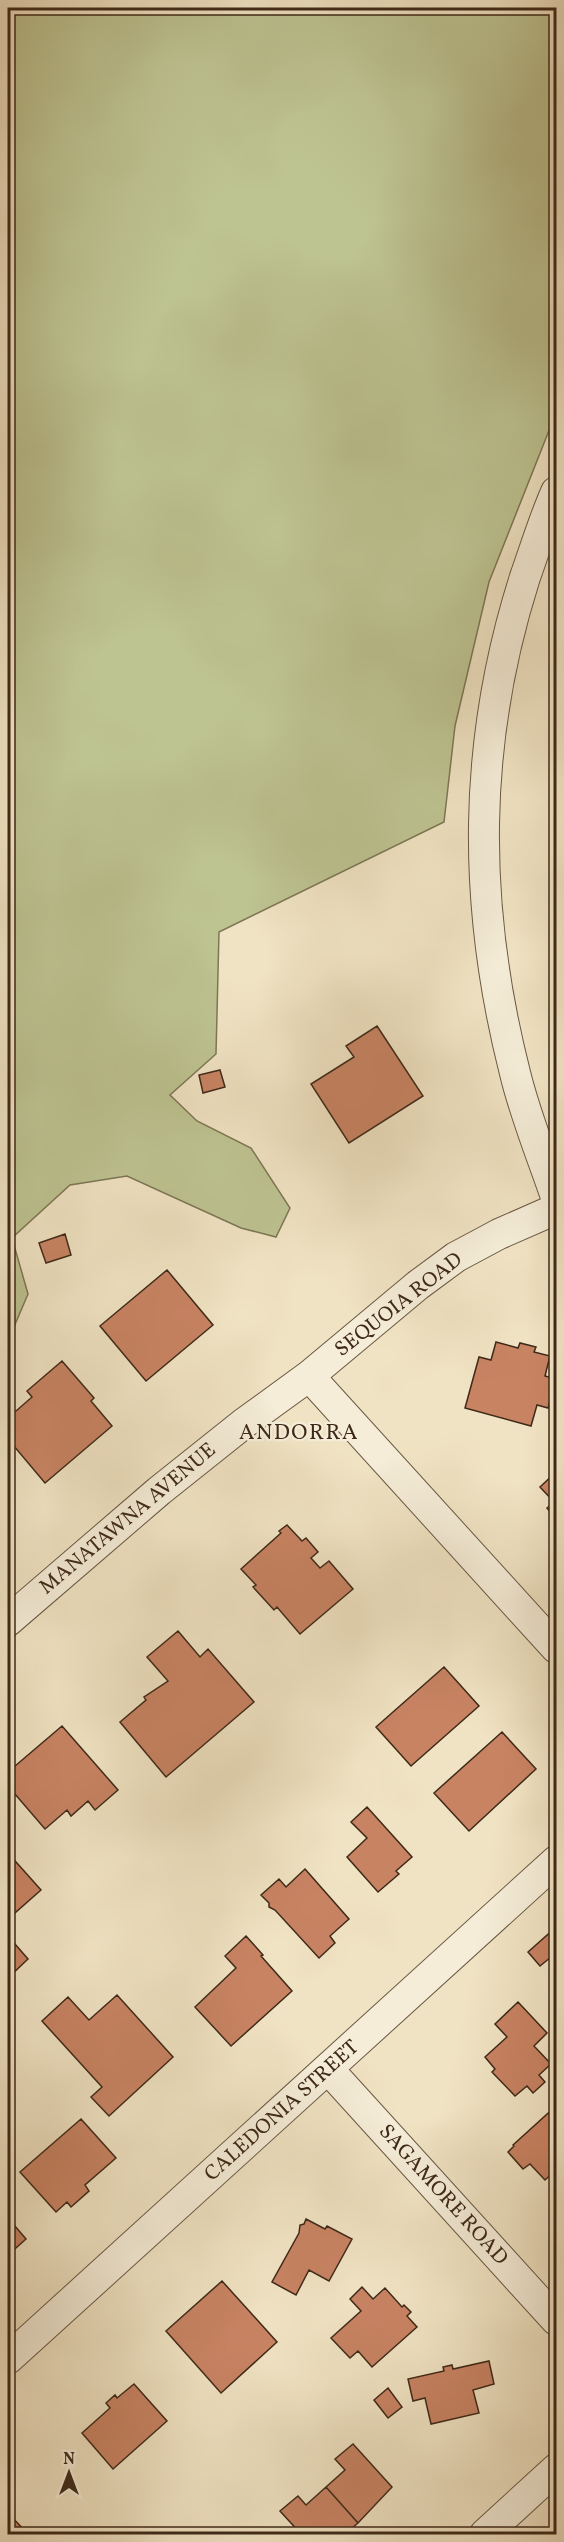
<svg xmlns="http://www.w3.org/2000/svg" width="564" height="2542" font-family="Vollkorn,serif">
	<style>
		.green { fill: #bdc391; stroke: #7e7655; stroke-width: 1.5 }
		.building { fill: #c88363; stroke: #3e2919; stroke-width: 1.5 }
		.lines { fill: none; stroke-linecap: round; stroke-linejoin: round }
		.street-casing { stroke: #6a5844; stroke-width: 32 }
		.street { stroke: #f5edd8; stroke-width: 30 }
		.labels { text-anchor: middle; dominant-baseline: central; stroke-width: 4.5; stroke-linejoin: round; paint-order: stroke }
		.street-label { font-size: 21px; fill: #3e2919; stroke: #f5edd8 }
		.neighbourhood-label { font-size: 22px; letter-spacing: 1.5px; fill: #3e2919; stroke: #f5edd8 }
	</style>
	<rect width="100%" height="100%" fill="#f0e3c3"/>
	<filter id="stains"><feTurbulence type="fractalNoise" baseFrequency=".00333" numOctaves="4"/><feColorMatrix values="0 0 0 0 .2 0 0 0 0 .09 0 0 0 0 .02 0 0 0 .5 -.17"/></filter>
	<radialGradient id="worn" r=".72"><stop offset=".6" stop-color="#630" stop-opacity="0"/><stop offset="1" stop-color="#630" stop-opacity=".3"/></radialGradient>
	<path class="green" d="M 8,8 L 556,8 L 556,418 L 548,433 L 489,582 L 455,726 L 444,822 L 219,932 L 216,1054 L 170,1095 L 197,1121 L 251,1148 L 290,1208 L 276,1237 L 241,1228 L 127,1176 L 70,1185 L 12,1238 L 28,1294 L 8,1341 Z"/>
	<path class="building" d="M 377,1026 L 423,1096 L 349,1143 L 311,1084 L 354,1057 L 346,1046 Z
		M 220,1070 L 225,1087 L 203,1093 L 199,1075 Z
		M 65,1234 L 71,1255 L 46,1263 L 39,1243 Z
		M 167,1270 L 213,1325 L 146,1381 L 100,1326 Z
		M 496,1342 L 518,1348 L 520,1343 L 536,1347 L 534,1352 L 550,1356 L 545,1376 L 556,1379 L 548,1408 L 537,1405 L 531,1426 L 465,1408 L 479,1357 L 491,1360 Z
		M 62,1361 L 94,1398 L 91,1401 L 112,1426 L 45,1483 L 8,1439 L 8,1418 L 32,1397 L 27,1391 Z
		M 556,1472 L 556,1519 L 547,1508 L 554,1502 L 540,1487 Z
		M 287,1525 L 302,1541 L 306,1538 L 318,1552 L 311,1558 L 320,1568 L 329,1561 L 353,1589 L 300,1634 L 277,1607 L 274,1610 L 253,1587 L 256,1585 L 241,1569 L 281,1533 L 279,1531 Z
		M 178,1631 L 200,1657 L 208,1649 L 254,1702 L 166,1777 L 120,1722 L 146,1700 L 144,1697 L 168,1681 L 147,1657 Z
		M 444,1667 L 479,1706 L 411,1766 L 376,1727 Z
		M 62,1726 L 118,1790 L 95,1810 L 88,1801 L 71,1816 L 67,1810 L 45,1829 L 8,1786 L 8,1772 Z
		M 502,1732 L 536,1769 L 469,1831 L 434,1793 Z
		M 367,1807 L 412,1857 L 396,1871 L 399,1874 L 378,1892 L 347,1857 L 367,1838 L 351,1822 Z
		M 8,1853 L 41,1890 L 8,1919 Z
		M 305,1869 L 349,1919 L 330,1936 L 335,1943 L 319,1958 L 275,1910 L 269,1907 L 269,1903 L 261,1895 L 279,1879 L 286,1887 Z
		M 554,1929 L 556,1932 L 556,1953 L 540,1966 L 528,1952 Z
		M 8,1936 L 28,1959 L 8,1978 Z
		M 246,1936 L 263,1955 L 261,1956 L 292,1991 L 231,2046 L 195,2007 L 236,1968 L 225,1956 Z
		M 117,1995 L 173,2057 L 109,2116 L 91,2097 L 102,2087 L 42,2021 L 68,1997 L 89,2020 Z
		M 518,2002 L 547,2033 L 534,2046 L 551,2064 L 539,2075 L 545,2082 L 533,2093 L 527,2086 L 515,2096 L 492,2072 L 495,2069 L 485,2057 L 507,2037 L 495,2024 Z
		M 556,2106 L 556,2170 L 545,2180 L 530,2164 L 523,2169 L 508,2152 L 514,2146 L 513,2145 Z
		M 81,2119 L 116,2158 L 85,2185 L 89,2191 L 71,2207 L 67,2202 L 56,2212 L 20,2172 Z
		M 8,2218 L 26,2239 L 8,2255 Z
		M 306,2219 L 325,2229 L 327,2226 L 352,2239 L 329,2281 L 309,2270 L 296,2295 L 272,2282 L 299,2233 L 300,2225 L 304,2224 Z
		M 222,2281 L 277,2342 L 221,2393 L 166,2331 Z
		M 362,2287 L 373,2299 L 385,2288 L 402,2307 L 404,2305 L 411,2312 L 407,2316 L 417,2327 L 372,2367 L 358,2351 L 350,2358 L 331,2338 L 361,2311 L 350,2299 Z
		M 489,2361 L 494,2384 L 473,2390 L 479,2413 L 431,2424 L 425,2398 L 413,2401 L 408,2379 L 444,2371 L 443,2367 L 452,2365 L 453,2369 Z
		M 134,2384 L 167,2421 L 113,2469 L 82,2433 L 110,2408 L 106,2403 L 115,2395 L 117,2398 Z
		M 388,2388 L 402,2407 L 388,2418 L 374,2400 Z
		M 353,2444 L 392,2487 L 358,2523 L 326,2487 L 345,2470 L 335,2459 Z
		M 326,2487 L 358,2523 L 345,2534 L 301,2534 L 280,2511 L 298,2496 L 306,2505 Z
		M 8,2513 L 28,2534 L 8,2534 Z"/>
	<g class="lines">
		<g class="street-casing">
			<path id="street" d="M 556,492 C 544,519 535,549 525,577 C 472,743 472,904 515,1073 C 525,1115 542,1156 556,1197
				M 309,1376 L 556,1648
				M 8,1621 L 159,1491 L 243,1424 L 309,1376 L 418,1285 L 456,1257 L 499,1234 L 556,1209
				M 329,2070 L 556,2320
				M 8,2359 L 556,1861
				M 485,2534 L 556,2469"/>
		</g>
		<use href="#street" class="street"/>
	</g>
	<g class="labels">
		<g class="street-label">
			<text transform="translate(399 1305) rotate(-38)">SEQUOIA ROAD</text>
			<text transform="translate(128 1519) rotate(-40)">MANATAWNA AVENUE</text>
			<text transform="translate(282 2111) rotate(-42)">CALEDONIA STREET</text>
			<text transform="translate(443 2195) rotate(48)">SAGAMORE ROAD</text>
		</g>
		<g class="neighbourhood-label">
			<text x="299" y="1433">ANDORRA</text>
		</g>
	</g>
	<rect width="564" height="2542" fill="none" stroke="#f0e3c3" stroke-width="30"/>
	<rect x="9" y="9" width="546" height="2524" fill="none" stroke="#3e2919" stroke-width="3"/>
	<rect x="15" y="15" width="534" height="2512" fill="none" stroke="#3e2919" stroke-width="1.5"/>
	<g transform="translate(69 2473)" stroke="#f5edd8" stroke-width="4.5" paint-order="stroke">
	<path d="M0-4.5L10 22L0 15L-10 22Z" fill="#3e2919"/>
	<text y="-9" font-size="16" font-weight="bold" text-anchor="middle" fill="#3e2919">N</text>
	</g>
	<rect width="100%" height="100%" filter="url(#stains)"/>
	<rect width="100%" height="100%" fill="url(#worn)"/>
</svg>
